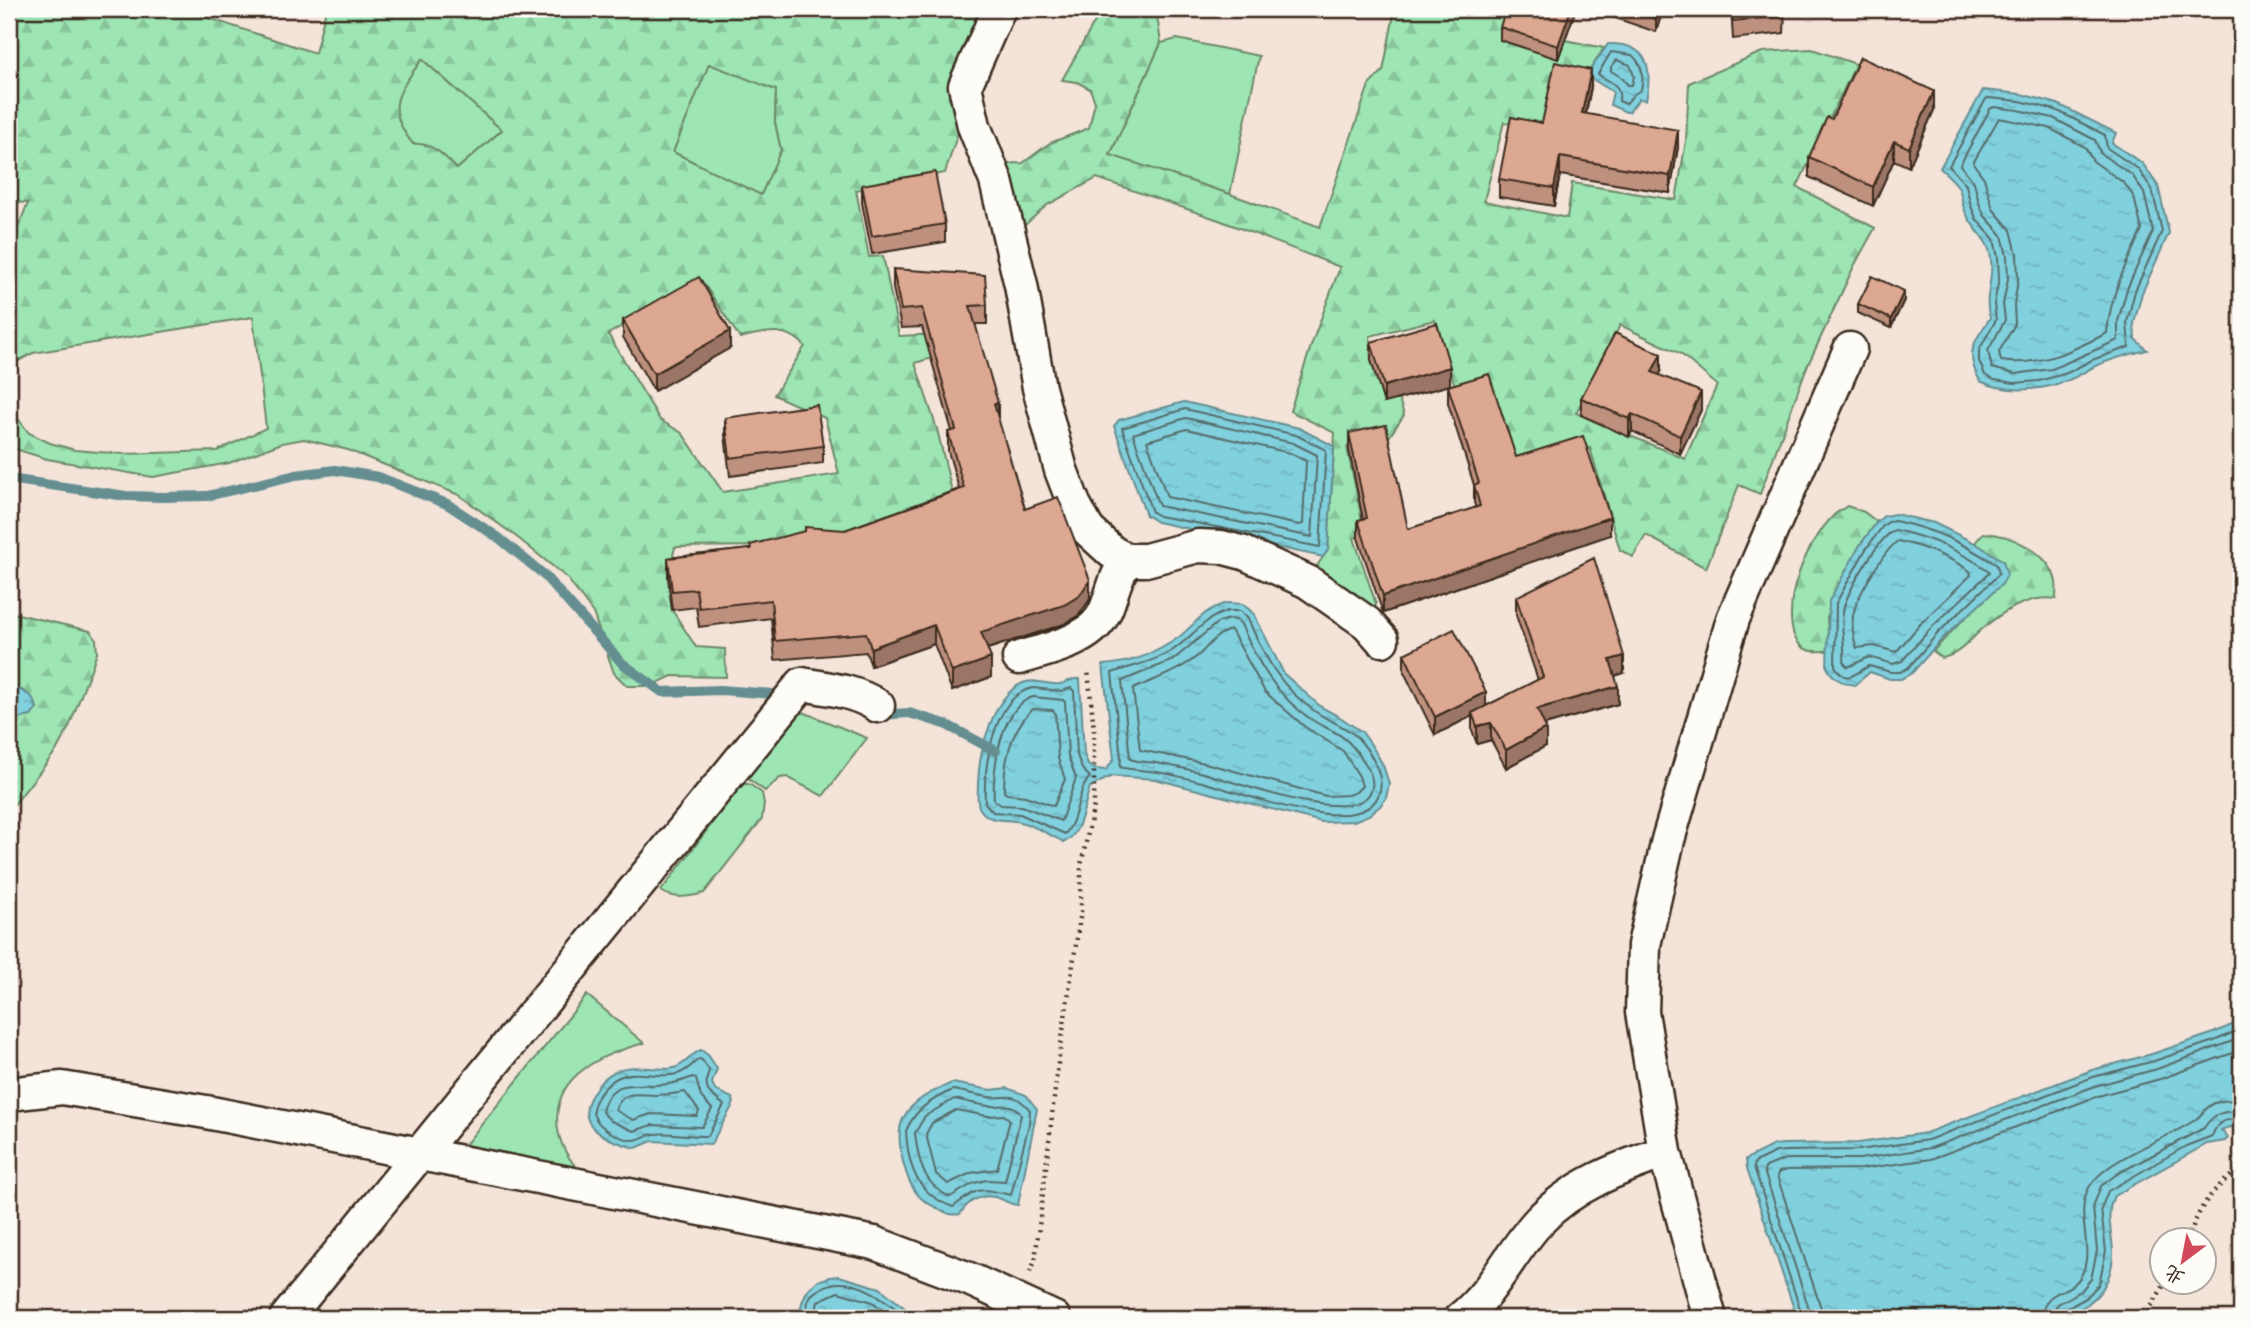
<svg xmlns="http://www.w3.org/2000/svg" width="2250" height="1327" font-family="'Balsamiq Sans','LXGW WenKai TC',sans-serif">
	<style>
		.green { fill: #9de5b3; stroke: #6c8868; stroke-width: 2 }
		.forest { fill: url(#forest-firs); stroke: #6c8868; stroke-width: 2; fill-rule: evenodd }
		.water { fill: url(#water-ripples); stroke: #658e91; stroke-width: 2 }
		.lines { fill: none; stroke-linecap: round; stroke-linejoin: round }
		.shore { stroke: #576c6b; stroke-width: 2 }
		.stream { stroke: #658e91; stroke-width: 10 }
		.street-casing { stroke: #3b2a1e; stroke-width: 37 }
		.path { stroke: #3b2a1e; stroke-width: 4.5; stroke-dasharray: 2 5; stroke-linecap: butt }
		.street { stroke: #fdfcf7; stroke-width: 32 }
		.wall { fill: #be907e; stroke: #3b2a1e; stroke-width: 2 }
		.shaded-wall { fill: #9b7666; stroke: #3b2a1e; stroke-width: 2 }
		.building { fill: #dda892; stroke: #3b2a1e; stroke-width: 2 }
	</style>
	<defs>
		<pattern id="forest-firs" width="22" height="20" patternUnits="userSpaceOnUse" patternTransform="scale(1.75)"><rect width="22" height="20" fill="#9de5b3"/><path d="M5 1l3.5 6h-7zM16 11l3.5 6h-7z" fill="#88c59a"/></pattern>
		<pattern id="water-ripples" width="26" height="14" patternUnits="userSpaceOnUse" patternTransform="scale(1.75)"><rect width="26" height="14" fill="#81d0de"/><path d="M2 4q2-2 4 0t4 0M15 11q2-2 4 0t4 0" fill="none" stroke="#70b3be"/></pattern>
	</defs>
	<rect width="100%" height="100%" fill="#f3e3d9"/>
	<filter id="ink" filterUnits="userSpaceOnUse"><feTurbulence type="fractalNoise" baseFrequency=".0143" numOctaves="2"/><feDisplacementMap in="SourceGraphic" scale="14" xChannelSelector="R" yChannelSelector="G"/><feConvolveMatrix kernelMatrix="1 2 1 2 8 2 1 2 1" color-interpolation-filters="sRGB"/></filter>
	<g filter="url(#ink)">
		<path class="green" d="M 1177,39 L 1259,56 L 1230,194 L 1110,155 L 1161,43 Z
			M 422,59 L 502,130 L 457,169 C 439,150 435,156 415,145 C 401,137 393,111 397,95 C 399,86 416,68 422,59 Z
			M 709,63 L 776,90 L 775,122 L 781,150 L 762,196 L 673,152 Z
			M 798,710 L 867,738 L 823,796 L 787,777 L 780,778 L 765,791 L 743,775 Z
			M 744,784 L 749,784 L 762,793 L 764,803 L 762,819 L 704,893 C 689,897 674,900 661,891 L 738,789 Z
			M 587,995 L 644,1043 C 623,1049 601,1056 584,1069 C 549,1094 550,1137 577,1168 L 460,1151 Z"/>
		<path class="forest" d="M 22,9 L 181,9 L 315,53 L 326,9 L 988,9 L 959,129 L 945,173 L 856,190 L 869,257 L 883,256 L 899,336 L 977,332 L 980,344 L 915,363 L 937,429 L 955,504 L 869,534 L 846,530 L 766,546 L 675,547 L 668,577 L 672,610 L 696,647 L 725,649 L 726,677 L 672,676 L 651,686 L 627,686 L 614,673 L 593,613 L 567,578 L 518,538 L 459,495 L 348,450 L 304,439 L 282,443 L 229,463 L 153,477 L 47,459 L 9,447 L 9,407 L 29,433 L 50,443 L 75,450 L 123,454 L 217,451 L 266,428 L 253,317 L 33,353 L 9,366 L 9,249 L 28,203 L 9,202 L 9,28 ZM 422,59 L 502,130 L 457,169 C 445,156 432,142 413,144 C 383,107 399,92 422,59 ZM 709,64 L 776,90 L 775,122 L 781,150 L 761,195 L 673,152 ZM 702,281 L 740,338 C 764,332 786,325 805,346 L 774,395 L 825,418 L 839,474 L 723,492 L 682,433 L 660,420 L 608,334 Z
			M 1102,9 L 1156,9 L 1161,43 L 1110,155 L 1230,194 L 1320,227 L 1369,85 L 1383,71 L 1395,9 L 1510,9 L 1558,59 L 1565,40 L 1604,48 L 1590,70 L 1591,87 L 1543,135 L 1504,122 L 1484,201 L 1567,218 L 1572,183 L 1676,200 L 1686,141 L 1689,83 L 1762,52 L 1812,49 L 1856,64 L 1797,187 L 1875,228 L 1854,266 L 1806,369 L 1760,494 L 1739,485 L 1706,568 L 1646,535 L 1633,557 L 1620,550 L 1590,448 L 1524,468 L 1457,393 L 1435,320 L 1370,336 L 1371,360 L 1384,403 L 1399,399 L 1404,415 L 1389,437 L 1347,447 L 1365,534 L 1354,538 L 1376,604 L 1372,615 L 1314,570 L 1328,550 L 1335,433 L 1290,411 L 1312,343 L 1340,267 L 1219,220 L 1097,178 L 1047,205 L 1016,233 L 1001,164 L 1023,163 L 1050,143 L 1089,128 L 1095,102 L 1090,89 L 1077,82 L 1062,80 ZM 1620,325 L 1681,354 L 1717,385 L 1685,459 L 1576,413 Z
			M 1847,506 L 1864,512 L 1877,522 L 1860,545 L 1827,618 L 1829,651 C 1823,651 1813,652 1808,650 C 1783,641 1791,594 1798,576 C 1804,556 1819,530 1834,515 C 1837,512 1843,509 1847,506 Z
			M 1983,533 C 2010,534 2050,552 2056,582 C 2057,587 2056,594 2056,599 C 2029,594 2000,613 1981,630 C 1968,642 1960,654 1942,658 L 1933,651 L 1985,597 L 2002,584 L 2003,561 L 1975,543 Z
			M 9,612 L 90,631 L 96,639 L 97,653 L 69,727 L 56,751 L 9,811 L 9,724 L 15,719 L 31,716 L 37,708 C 34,695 20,689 9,683 Z"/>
		<path class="water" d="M 1608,44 C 1648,43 1653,67 1646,100 L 1639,99 L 1629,112 L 1626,112 L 1610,105 L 1613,92 L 1589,77 L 1590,70 Z
			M 1983,90 L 2021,94 L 2058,104 L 2116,133 L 2112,143 L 2143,164 L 2158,186 L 2169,233 L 2142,293 L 2134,323 L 2135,339 L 2147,350 C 2130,354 2112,359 2095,366 C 2087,370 2079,376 2071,379 C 2044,391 2007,394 1980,381 C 1964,352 1974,343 1990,318 C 1983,299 1994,279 1991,259 C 1989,236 1970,229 1964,208 C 1961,201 1962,193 1958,187 C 1954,180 1946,174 1940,168 Z
			M 1184,402 L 1299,428 L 1334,446 L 1328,550 L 1323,557 L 1157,522 L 1146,515 L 1114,426 L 1119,420 Z
			M 1895,514 L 1934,523 L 1975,543 L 2003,561 L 2007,575 L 2002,584 L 1943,638 L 1912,673 L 1901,679 L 1890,679 L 1870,672 L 1855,685 C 1842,683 1833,679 1827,667 L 1829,601 L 1860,545 L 1877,522 L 1884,516 Z
			M 1227,603 L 1243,604 L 1254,614 L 1284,674 L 1321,707 L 1340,717 L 1362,732 L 1372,746 L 1383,765 L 1389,784 L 1386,798 L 1380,806 L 1369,815 L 1354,821 L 1322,822 L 1155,779 L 1112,776 L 1090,787 C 1084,803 1082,835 1064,842 C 1049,835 1036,826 1020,822 C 1006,818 990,824 980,809 C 976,802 978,791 978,783 C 979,753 992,696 1023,683 C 1035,678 1048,686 1060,684 C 1068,683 1072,677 1080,679 L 1084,754 L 1088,765 L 1095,769 L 1106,770 L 1114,759 L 1103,665 C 1131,663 1156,654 1179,637 C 1199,621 1201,611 1227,603 Z
			M 9,683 L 32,697 L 37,708 L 31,716 L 15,719 L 9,724 Z
			M 2241,1021 L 2241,1128 L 2229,1127 L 2221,1130 L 2228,1138 L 2225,1141 L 2207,1144 L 2114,1196 C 2105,1214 2112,1231 2113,1251 C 2113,1288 2092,1308 2058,1318 L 1797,1318 L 1747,1168 L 1746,1159 L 1774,1145 L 1784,1144 L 1859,1143 L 1926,1133 L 2092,1070 L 2152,1054 L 2211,1034 Z
			M 701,1050 L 708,1055 L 717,1069 L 712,1083 L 715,1090 L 732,1098 L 734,1103 L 711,1144 L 652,1141 L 636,1148 C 609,1141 571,1127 593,1093 C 598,1084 605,1076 616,1071 C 634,1062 655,1072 674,1068 C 686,1065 690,1054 701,1050 Z
			M 952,1083 L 991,1090 L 1007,1088 L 1026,1095 L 1037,1109 L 1018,1205 C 1010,1205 1008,1202 1001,1199 C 985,1192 969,1199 960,1214 C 952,1216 946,1213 939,1209 C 933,1206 926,1203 921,1198 C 905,1183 893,1136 904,1117 C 914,1099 934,1091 952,1083 Z
			M 839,1276 L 880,1288 L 917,1318 L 799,1318 C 802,1292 811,1278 839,1276 Z"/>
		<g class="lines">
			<path class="shore" d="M 1611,52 L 1632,55 C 1643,64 1644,77 1641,90 L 1634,94 L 1626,104 L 1619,101 C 1621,82 1610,84 1598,74 Z
				M 1617,60 L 1630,65 L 1634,76 L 1632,85 L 1628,85 L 1621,77 L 1611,71 L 1611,67 Z
				M 1989,98 L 2020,101 L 2056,110 L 2105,135 L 2107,148 L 2138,169 L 2152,189 L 2162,231 L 2135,291 L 2127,322 L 2129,347 L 2092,360 L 2067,373 L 2039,381 L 2015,383 L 1994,380 L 1985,375 L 1979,361 L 1979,350 L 1996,320 L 1994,304 L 1999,279 L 1998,258 L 1994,239 L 1977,220 L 1971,206 L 1966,185 L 1949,166 L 1986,99 Z
				M 1994,107 L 2018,110 L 2053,118 L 2095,140 L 2101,154 L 2132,175 L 2144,193 L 2153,231 L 2127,289 L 2118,321 L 2118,340 L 2052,369 L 2015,374 L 1992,368 L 1988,351 L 2005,320 L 2003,304 L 2008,279 L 2007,256 L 2002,235 L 1984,215 L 1979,203 L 1974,182 L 1960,165 L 1990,109 Z
				M 1999,118 L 2049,128 L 2085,147 L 2093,161 L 2124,183 L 2134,197 L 2142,230 C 2126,263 2110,296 2107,333 C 2074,350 2040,367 2001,361 L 1999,352 L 2015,324 L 2014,305 L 2018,280 L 2017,254 L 2011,230 L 1993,209 L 1984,178 L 1973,163 Z
				M 1185,409 L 1296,435 L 1326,450 L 1320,547 L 1159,516 L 1152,512 L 1122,428 Z
				M 1186,418 L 1293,443 L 1317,455 L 1312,537 L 1159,506 L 1133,434 Z
				M 1187,429 L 1290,453 L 1306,461 L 1303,524 L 1299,525 L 1167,497 L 1147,441 Z
				M 1895,521 C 1936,530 1961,542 1997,565 L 1999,574 L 1938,633 L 1908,668 L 1900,672 L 1891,672 L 1869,666 C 1855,673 1846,686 1835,666 L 1836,603 L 1866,549 L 1882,527 L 1888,522 Z
				M 1895,530 C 1931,538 1956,549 1988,570 L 1989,573 L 1932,627 L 1902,661 L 1893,664 L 1869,657 L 1848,667 L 1844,663 C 1846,645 1839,625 1844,607 C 1848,591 1880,535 1895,530 Z
				M 1898,541 C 1924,547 1948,556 1970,571 L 1971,575 L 1923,621 L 1896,652 L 1874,646 L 1857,648 C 1853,639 1851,621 1854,611 C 1858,595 1885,549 1898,541 Z
				M 1228,611 L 1240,611 L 1248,619 C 1264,656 1281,689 1316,712 C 1329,721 1345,726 1357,737 C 1368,749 1384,773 1380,790 C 1369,846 1233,789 1198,781 C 1185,778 1171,774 1157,772 C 1144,770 1131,770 1120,767 L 1121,758 L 1112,673 C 1131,666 1151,663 1170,652 C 1191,639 1203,618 1228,611 Z
				M 1229,619 L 1236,620 L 1241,624 C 1257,662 1276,696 1312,720 C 1325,728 1342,733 1352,746 C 1361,756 1379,779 1370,793 C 1350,827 1234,781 1203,773 C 1188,769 1172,766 1156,763 C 1148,762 1138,762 1130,759 L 1122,681 L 1173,660 L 1217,623 Z
				M 1231,630 L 1265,692 L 1305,727 L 1343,751 L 1359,776 L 1362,786 L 1356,792 L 1348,795 L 1326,796 L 1205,763 L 1140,750 L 1133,689 C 1157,678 1181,671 1201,653 C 1210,644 1217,633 1231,630 Z
				M 1033,688 L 1062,691 L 1071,688 L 1074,691 L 1077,755 L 1082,769 L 1090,777 C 1076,792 1079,819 1065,834 L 1020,814 L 993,812 L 985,803 C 983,770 993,695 1033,688 Z
				M 1033,697 L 1063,700 L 1065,702 L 1068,756 L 1076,778 L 1061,821 L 1022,806 L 1001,805 L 994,800 C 992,771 1000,707 1033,697 Z
				M 1032,709 L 1053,710 L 1055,713 L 1058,758 L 1065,779 L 1054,806 L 1025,796 L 1007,794 L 1004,792 C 1004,761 1010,732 1032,709 Z
				M 699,1059 L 702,1060 L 709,1070 C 703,1092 708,1092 724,1105 L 708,1136 C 690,1137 672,1132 654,1134 C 647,1134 640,1140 634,1140 C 619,1140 587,1123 594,1105 C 598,1094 608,1082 619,1077 C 637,1069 658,1079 677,1074 C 687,1072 692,1064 699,1059 Z
				M 693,1077 L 696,1079 L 701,1097 L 712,1109 L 702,1127 L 652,1125 L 634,1131 L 611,1121 L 602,1112 C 609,1080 630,1085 655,1085 C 669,1085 681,1082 693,1077 Z
				M 953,1090 C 965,1092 976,1095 988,1097 C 1008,1100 1012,1089 1030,1110 L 1029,1124 L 1011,1195 C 978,1188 981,1186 953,1207 C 917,1194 908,1167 906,1131 C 915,1109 932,1099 953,1090 Z
				M 685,1092 L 699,1111 L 697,1116 L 651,1114 L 633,1120 L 615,1110 C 623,1089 637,1095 655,1095 C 665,1095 675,1094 685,1092 Z
				M 954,1099 C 966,1101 978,1105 989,1106 C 1002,1107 1013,1101 1021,1115 L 1005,1181 L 987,1180 L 974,1183 L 950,1197 C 923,1185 918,1160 915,1133 L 925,1116 Z
				M 956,1110 L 988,1116 L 1004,1115 L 1010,1120 L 997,1169 L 971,1173 L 948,1184 L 936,1174 L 926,1134 L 932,1123 Z
				M 806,1318 C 807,1312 806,1303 810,1297 C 813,1292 819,1290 823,1287 C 852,1273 886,1299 906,1318
				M 815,1318 L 818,1301 L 838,1292 L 873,1302 L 893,1318
				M 1803,1318 L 1754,1167 L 1755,1162 L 1776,1152 L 1785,1151 L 1859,1150 L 1928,1140 L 2093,1077 L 2154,1061 L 2214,1041 L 2241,1029
				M 1812,1318 L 1764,1171 L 1766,1167 L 1786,1159 L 1860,1159 L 1931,1148 L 2095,1086 L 2157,1069 L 2241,1038
				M 1822,1318 L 1821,1308 L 1777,1176 L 1779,1172 L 1787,1170 L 1861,1169 L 1931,1159 L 2098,1096 L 2160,1079 L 2241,1050
				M 2042,1318 C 2043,1286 2072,1296 2082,1274 C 2094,1249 2077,1220 2086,1194 C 2098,1160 2165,1141 2195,1120 C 2202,1115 2205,1107 2215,1103 C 2223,1100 2233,1100 2241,1101
				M 2052,1318 L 2053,1311 L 2058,1304 L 2081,1291 L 2091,1279 L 2097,1251 L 2093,1207 L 2101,1186 L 2117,1174 L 2204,1128 C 2213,1113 2225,1110 2241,1112
				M 2061,1318 L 2064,1310 L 2086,1298 L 2099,1284 L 2106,1251 L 2101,1209 L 2108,1191 L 2186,1146 L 2212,1136 C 2218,1120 2225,1118 2241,1121"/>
			<path class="stream" d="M 9,479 L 126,496 L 163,497 L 207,496 L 296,475 L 335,470 L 378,477 L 447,504 L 499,538 L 543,574 L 622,663 L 662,692 L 721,690 L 786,695
				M 880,715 L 909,713 L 945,724 L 996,751"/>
			<g class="street-casing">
				<path id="street" d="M 999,9 L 965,86 L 974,126 L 996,181 L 1021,285 L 1039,388 L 1061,470 L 1074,504 L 1088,530 L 1112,552 L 1127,560 L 1146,560 L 1198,546 L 1221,547 L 1244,553 L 1308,582 L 1367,623 L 1382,640
					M 1019,658 C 1048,649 1094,641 1106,609 C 1113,592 1115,576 1127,560
					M 9,1094 L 62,1088 L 206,1112 L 874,1243 L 969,1279 L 1054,1318
					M 286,1318 L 802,684 C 830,689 855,691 878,706
					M 1461,1318 C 1494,1292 1511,1251 1539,1221 C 1573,1185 1619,1168 1665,1152
					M 1710,1318 L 1665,1152 L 1642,1012 L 1644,945 L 1668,840 L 1733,619 L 1850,349"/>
			</g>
			<path class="path" d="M 2188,1240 C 2199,1206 2212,1189 2241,1168
				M 1030,1272 L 1035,1261 L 1058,1064 L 1081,911 L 1081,865 L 1094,805 L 1094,730 L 1088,670
				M 2144,1318 L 2166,1282"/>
			<use href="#street" class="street"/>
		</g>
		<path class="wall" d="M 1576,9 L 1558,59 L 1500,40 L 1500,27 Z
			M 1589,9 L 1663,9 L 1656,32 Z
			M 1731,9 L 1785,9 L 1784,33 L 1733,39 Z
			M 1591,87 L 1586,114 L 1678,147 L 1670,193 L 1560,175 L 1554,206 L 1499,197 L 1499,179 L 1542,123 Z
			M 1934,110 L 1909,167 L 1894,160 L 1873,206 L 1809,177 L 1809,157 L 1832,119 Z
			M 862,185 L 945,224 L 945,242 L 872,254 L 862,203 Z
			M 893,269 L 987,305 L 987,324 L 975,324 L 998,420 L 1025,509 L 1090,599 L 1079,615 L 1064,624 L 987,649 L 991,677 L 952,691 L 934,644 L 871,666 L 866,652 L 775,660 L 771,618 L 699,627 L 696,607 L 672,610 L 668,577 L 668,558 L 750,549 L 845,530 L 959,489 L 948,451 L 948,432 L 952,431 L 922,327 L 901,328 L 893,288 Z
			M 1904,300 L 1891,328 L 1858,313 L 1858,304 Z
			M 623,320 L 730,348 L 654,391 L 623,337 Z
			M 1371,342 L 1450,385 L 1384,403 L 1371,360 Z
			M 1661,372 L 1659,375 L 1701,410 L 1680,454 L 1632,431 L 1629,437 L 1581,415 L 1581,398 Z
			M 1448,386 L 1516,457 L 1610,535 L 1383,613 L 1358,538 L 1358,520 L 1363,519 L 1349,450 L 1349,433 L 1408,529 L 1476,508 L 1474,502 L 1474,485 L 1448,403 Z
			M 725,418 L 823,446 L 823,463 L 730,476 L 725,435 Z
			M 1516,597 L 1624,673 L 1615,676 L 1618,704 L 1545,725 L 1546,746 L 1506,768 L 1491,740 L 1477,744 L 1472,730 L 1472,716 L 1435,735 L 1404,672 L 1404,654 L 1486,706 L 1538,680 L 1516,615 Z"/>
		<path class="shaded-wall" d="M 1571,9 L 1576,9 L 1558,59 L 1558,46 Z
			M 1659,9 L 1663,9 L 1656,32 L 1656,19 Z
			M 1591,70 L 1591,87 L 1582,131 L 1582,113 Z
			M 1934,91 L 1934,110 L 1909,167 L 1909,148 Z
			M 1678,130 L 1678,147 L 1670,193 L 1670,176 Z
			M 1894,141 L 1894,160 L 1873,206 L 1873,187 Z
			M 1560,157 L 1560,175 L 1554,206 L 1554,188 Z
			M 1904,291 L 1904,300 L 1891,328 L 1891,319 Z
			M 730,331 L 730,348 L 654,391 L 654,374 Z
			M 1661,354 L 1661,372 L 1652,389 L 1652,372 Z
			M 1450,367 L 1450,385 L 1384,403 L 1384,386 Z
			M 1701,392 L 1701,410 L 1680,454 L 1680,436 Z
			M 998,403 L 998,422 L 994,404 Z
			M 1632,414 L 1632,431 L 1629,437 L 1629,419 Z
			M 1610,517 L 1610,535 L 1383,613 L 1383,596 Z
			M 1090,580 L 1090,599 L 1079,615 L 1064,624 L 981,651 L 981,632 Z
			M 934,625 L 934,644 L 871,666 L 871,648 Z
			M 1624,656 L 1624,673 L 1610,677 L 1610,660 Z
			M 991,658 L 991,677 L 952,691 L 952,672 Z
			M 1618,686 L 1618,704 L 1537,727 L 1537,709 Z
			M 1486,692 L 1486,709 L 1472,713 L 1472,716 L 1435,735 L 1435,717 Z
			M 1491,723 L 1491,740 L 1477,744 L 1477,726 Z
			M 1546,728 L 1546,746 L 1506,768 L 1506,750 Z"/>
		<path class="building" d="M 1506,9 L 1571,9 L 1558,46 L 1500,27 Z
			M 1627,9 L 1659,9 L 1656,19 Z
			M 1732,9 L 1785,9 L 1784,16 L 1733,21 Z
			M 1860,57 L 1934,91 L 1909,148 L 1894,141 L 1873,187 L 1809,157 L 1827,117 L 1832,119 Z
			M 1555,62 L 1591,70 L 1582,113 L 1678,130 L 1670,176 L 1560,157 L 1554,188 L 1499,179 L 1511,117 L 1542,123 Z
			M 935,172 L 945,224 L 872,236 L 862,185 Z
			M 893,269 L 985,275 L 987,305 L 970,306 L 998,403 L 994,404 L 1025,509 L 1058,497 L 1090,580 L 1079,596 L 1064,605 L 981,632 L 991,658 L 952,672 L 934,625 L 871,648 L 866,633 L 775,641 L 771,600 L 699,608 L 696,589 L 672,591 L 668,558 L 751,549 L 750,545 L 805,531 L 805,527 L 845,530 L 964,488 L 948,432 L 956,430 L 922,308 L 901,310 Z
			M 1872,276 L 1904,291 L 1891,319 L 1858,304 Z
			M 699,277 L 730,331 L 654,374 L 623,320 Z
			M 1437,323 L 1450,367 L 1384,386 L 1371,342 Z
			M 1615,333 L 1661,354 L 1652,372 L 1701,392 L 1680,436 L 1632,414 L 1629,419 L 1581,398 Z
			M 1489,374 L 1516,457 L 1583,436 L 1610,517 L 1383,596 L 1358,520 L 1367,518 L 1349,433 L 1386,425 L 1408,529 L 1480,506 L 1474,485 L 1479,483 L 1448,386 Z
			M 817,405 L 823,446 L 730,458 L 725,418 Z
			M 1594,558 L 1624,656 L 1610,660 L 1618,686 L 1537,709 L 1546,728 L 1506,750 L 1491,723 L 1477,726 L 1472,713 L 1543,677 L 1516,597 Z
			M 1454,629 L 1486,692 L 1435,717 L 1404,654 Z"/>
	</g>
	<rect width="2250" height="1327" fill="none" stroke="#fdfcf7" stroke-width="35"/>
	<rect x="18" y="18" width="2215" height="1292" fill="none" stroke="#3b2a1e" stroke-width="2.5" filter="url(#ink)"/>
	<g transform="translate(2183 1261) rotate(212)"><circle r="33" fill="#fdfcf7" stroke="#afa8a0" stroke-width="2"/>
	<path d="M0-5L12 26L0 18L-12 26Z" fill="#d1495b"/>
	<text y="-10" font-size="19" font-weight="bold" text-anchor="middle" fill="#3b2a1e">北</text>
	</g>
</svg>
